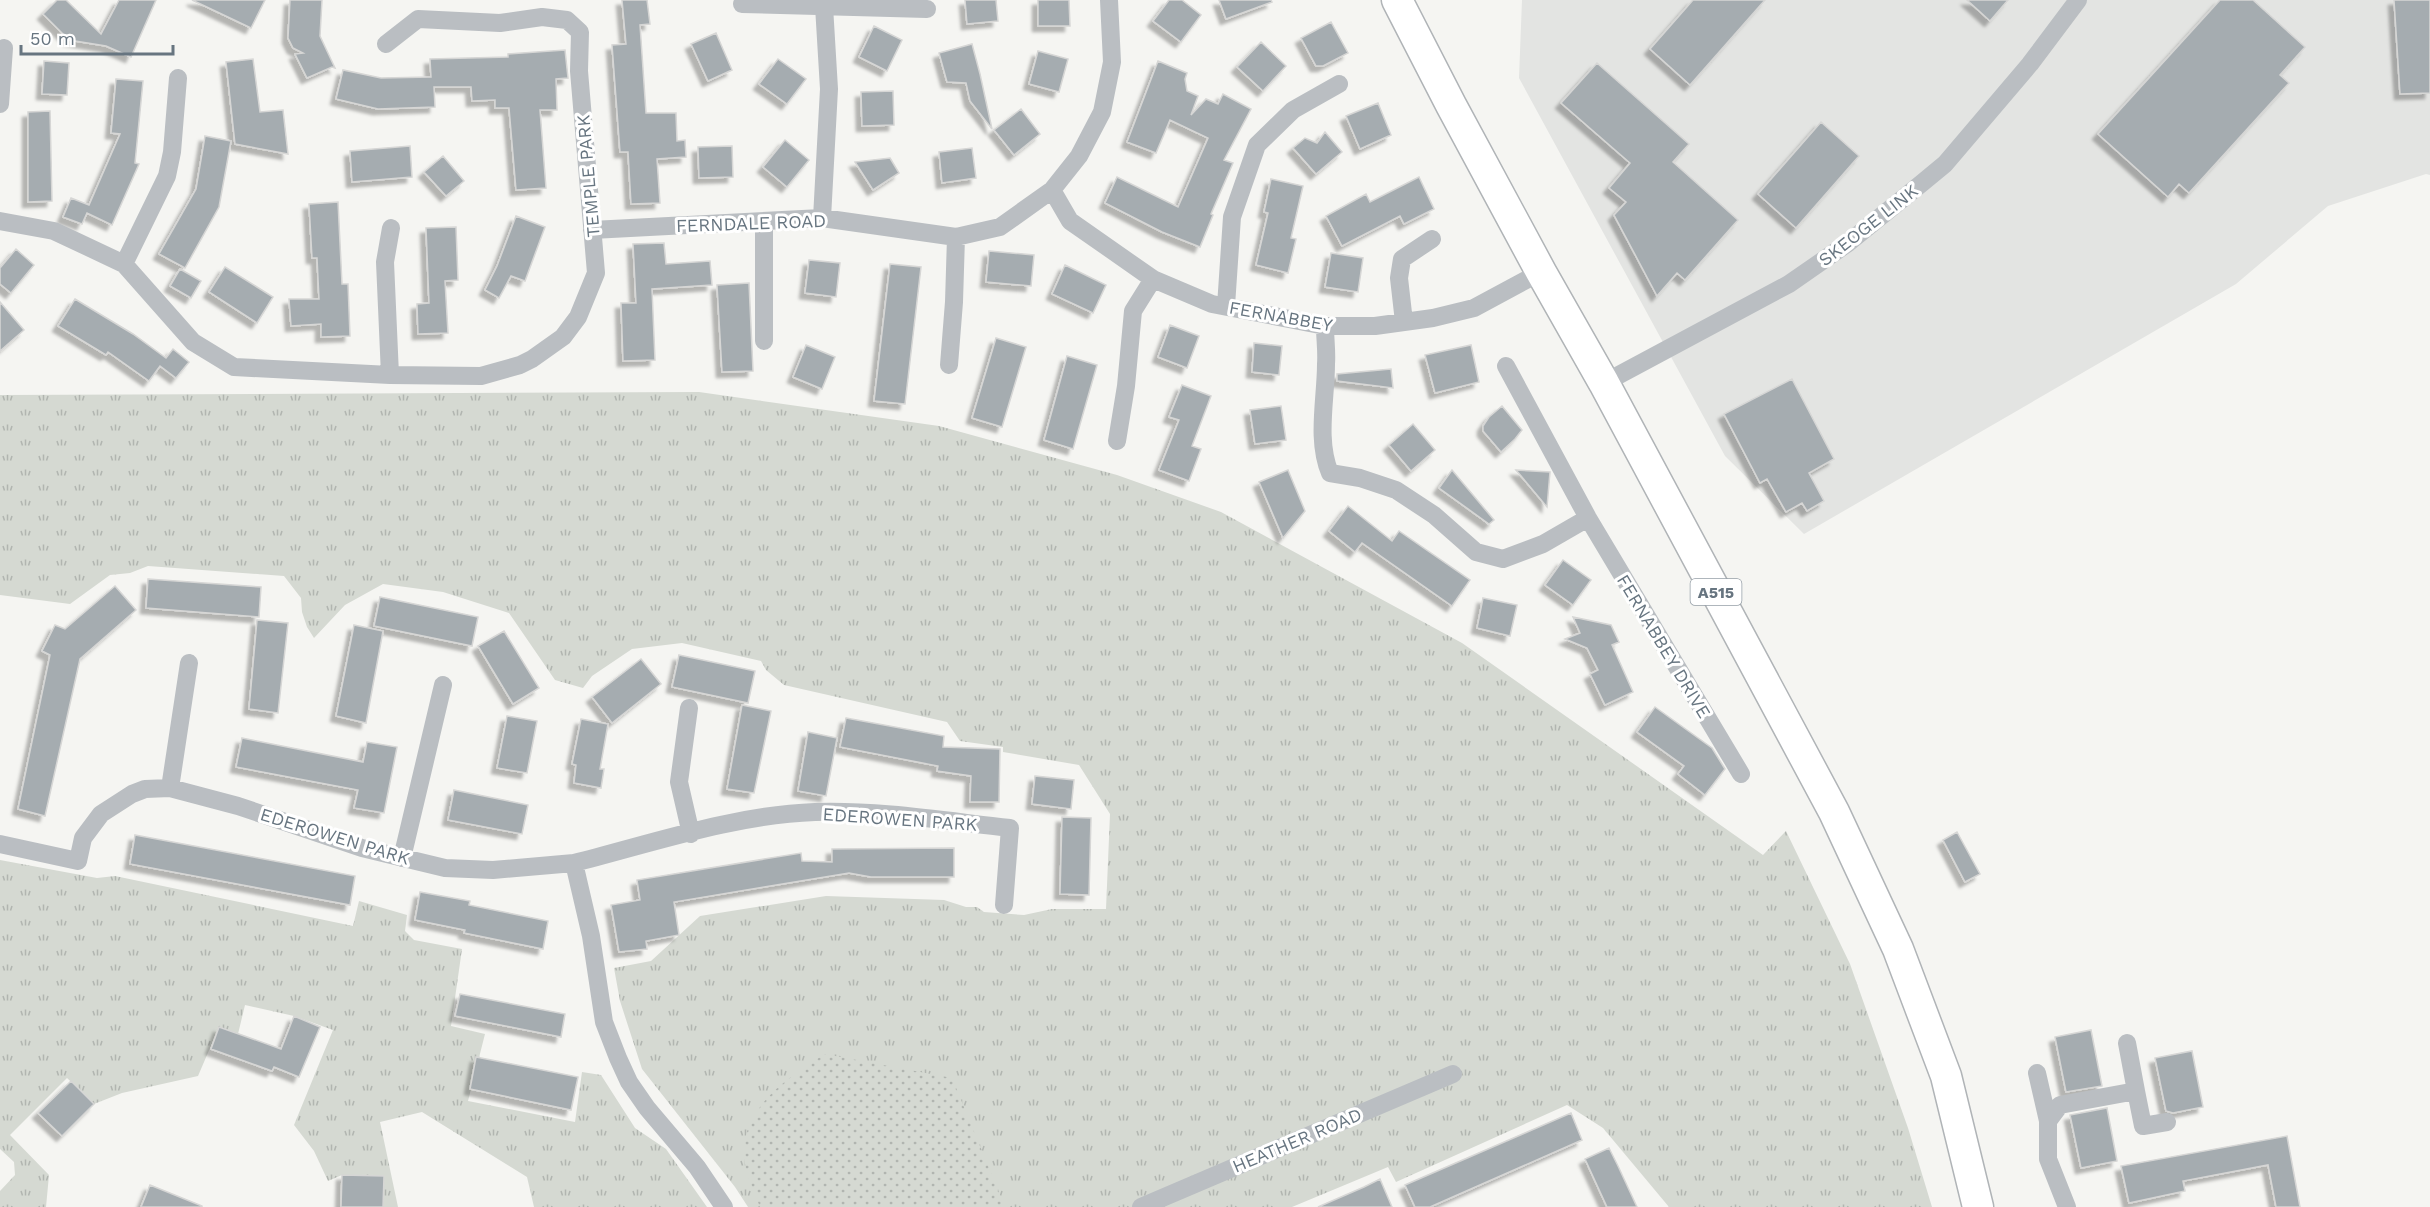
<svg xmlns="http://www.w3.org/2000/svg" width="2430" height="1207" font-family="'Work Sans',sans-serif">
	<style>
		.built { fill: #e3e4e2 }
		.grass { fill: url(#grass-tufts) }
		.park { fill: url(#park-dots) }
		.building { fill: #a5acb0; stroke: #d6d6d5; stroke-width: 1.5; filter: url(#shadow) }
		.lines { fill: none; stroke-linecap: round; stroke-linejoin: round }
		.trunk-casing { stroke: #b0b4b7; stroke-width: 33 }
		.minor { stroke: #babec2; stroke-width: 18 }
		.trunk { stroke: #fff; stroke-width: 30 }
		.labels { text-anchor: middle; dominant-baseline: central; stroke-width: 6; stroke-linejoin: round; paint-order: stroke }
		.shield { fill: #fff; stroke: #959ea6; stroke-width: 1.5 }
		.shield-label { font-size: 16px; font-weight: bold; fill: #677580 }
		.street-label { font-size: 18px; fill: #677580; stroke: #fff }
	</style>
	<defs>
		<pattern id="grass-tufts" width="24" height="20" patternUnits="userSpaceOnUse" patternTransform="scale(1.5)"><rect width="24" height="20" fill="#d5d9d2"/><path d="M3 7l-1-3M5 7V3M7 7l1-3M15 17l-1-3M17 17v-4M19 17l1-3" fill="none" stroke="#b1b5b0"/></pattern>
		<pattern id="park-dots" width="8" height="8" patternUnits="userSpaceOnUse" patternTransform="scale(1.5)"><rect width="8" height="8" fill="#d5d9d2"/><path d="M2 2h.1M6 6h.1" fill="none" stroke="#b1b5b0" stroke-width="1.8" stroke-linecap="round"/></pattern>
		<filter id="shadow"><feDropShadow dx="-5.5" dy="5.5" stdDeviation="1.5" flood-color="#0004"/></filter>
	</defs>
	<rect width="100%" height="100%" fill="#f5f5f2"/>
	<path class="built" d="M 1522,0 L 2430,0 L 2430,175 L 2426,174 L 2328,206 L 2236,284 L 1804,534 L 1725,456 L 1519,78 Z"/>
	<path class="grass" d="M 699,392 L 939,426 L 1117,475 L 1221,512 L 1462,643 L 1763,855 L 1786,831 L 1850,964 L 1908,1128 L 1932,1207 L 1669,1207 L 1603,1128 L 1567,1105 L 1396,1182 L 1388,1167 L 1292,1207 L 748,1207 L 735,1187 L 642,1069 L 620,1001 L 614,968 L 651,961 L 700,916 L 826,896 L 944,900 L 966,907 L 977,907 L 984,912 L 1024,915 L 1052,909 L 1106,909 L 1110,814 L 1079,765 L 1003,752 L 1003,747 L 960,741 L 947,722 L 784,685 L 766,670 L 761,661 L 682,643 L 632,649 L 592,676 L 583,688 L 555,680 L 509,613 L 443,592 L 383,584 L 345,605 L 314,638 L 307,627 L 302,612 L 301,598 L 284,576 L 148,566 L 130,573 L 110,575 L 70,604 L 0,595 L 0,395 Z
		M 0,860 L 97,878 L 115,876 L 353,926 L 359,901 L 407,915 L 405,931 L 414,940 L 462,949 L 451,1026 L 485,1034 L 468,1101 L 575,1122 L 582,1072 L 601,1075 L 635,1128 L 666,1149 L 707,1207 L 534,1207 L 527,1177 L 422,1112 L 380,1122 L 398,1207 L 383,1207 L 384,1176 L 342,1175 L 328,1181 L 314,1151 L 294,1125 L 333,1030 L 294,1016 L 245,1005 L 238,1034 L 219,1027 L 198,1076 L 122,1093 L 94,1104 L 67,1078 L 10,1135 L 49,1175 L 46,1207 L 0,1207 L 0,1191 L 15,1175 L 14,1162 L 0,1149 Z"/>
	<path class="park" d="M 825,1054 L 952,1078 L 1005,1207 L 760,1207 C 754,1191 744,1171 744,1154 C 742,1107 791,1075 825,1054 Z"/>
	<path class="building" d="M 57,0 L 66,0 L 101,34 L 119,0 L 156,0 L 131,57 L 106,46 L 69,40 L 43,14 Z
		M 192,0 L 265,0 L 251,28 Z
		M 290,0 L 322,0 L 320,36 L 335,68 L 332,67 L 307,78 L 295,54 L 303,53 L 293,48 L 288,38 Z
		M 622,0 L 647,0 L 650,24 L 640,25 L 646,113 L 676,113 L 677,141 L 685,140 L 686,157 L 657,159 L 660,203 L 631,204 L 628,152 L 620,152 L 612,45 L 626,44 Z
		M 965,0 L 996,0 L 998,21 L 967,24 Z
		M 1038,0 L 1069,0 L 1070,26 L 1038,26 Z
		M 1169,0 L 1182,0 L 1201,15 L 1181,42 L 1153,21 Z
		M 1219,0 L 1271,0 L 1272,2 L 1226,19 Z
		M 1693,0 L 1765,0 L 1690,85 L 1650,49 Z
		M 1967,0 L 2008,0 L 1990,21 Z
		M 2220,0 L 2253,0 L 2305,47 L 2280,75 L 2289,83 L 2189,193 L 2179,184 L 2168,197 L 2098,134 Z
		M 2394,0 L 2430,0 L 2430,93 L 2400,94 Z
		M 1331,22 L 1348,53 L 1323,66 L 1316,66 L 1301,38 Z
		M 874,26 L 902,40 L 887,71 L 859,57 Z
		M 716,33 L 732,70 L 708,81 L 691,44 Z
		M 1261,42 L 1286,66 L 1263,91 L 1237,67 Z
		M 972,44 L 980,74 L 992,129 L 970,101 L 966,83 L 947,82 L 939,53 Z
		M 565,50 L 568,78 L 556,79 L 557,110 L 540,110 L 546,188 L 516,190 L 509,108 L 495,108 L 495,100 L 472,101 L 471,87 L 434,87 L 435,107 L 378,109 L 336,99 L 343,70 L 381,78 L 431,77 L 430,59 L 508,57 L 508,54 Z
		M 1038,51 L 1068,59 L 1059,92 L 1029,84 Z
		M 253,59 L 260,112 L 283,110 L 288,154 L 235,144 L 226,62 Z
		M 778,59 L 806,79 L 787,104 L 759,84 Z
		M 44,61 L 69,63 L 67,95 L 42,94 Z
		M 1158,61 L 1187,73 L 1185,79 L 1187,91 L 1198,96 L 1191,115 L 1206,99 L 1218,104 L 1223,94 L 1251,109 L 1224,160 L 1233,163 L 1211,214 L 1213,215 L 1200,247 L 1162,232 L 1105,203 L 1117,177 L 1178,207 L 1208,138 L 1170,120 L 1156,153 L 1127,142 Z
		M 1597,63 L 1689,144 L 1673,162 L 1738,220 L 1685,280 L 1677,273 L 1657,296 L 1614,215 L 1626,202 L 1609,188 L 1630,163 L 1561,103 Z
		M 116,79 L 143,81 L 135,163 L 139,164 L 112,225 L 87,213 L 82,224 L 63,217 L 71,198 L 89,205 L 120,134 L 111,133 Z
		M 893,91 L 894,125 L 862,126 L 861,92 Z
		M 1378,103 L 1391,135 L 1360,149 L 1346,116 Z
		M 1021,109 L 1040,134 L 1014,155 L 994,130 Z
		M 50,111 L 52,201 L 28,202 L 28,112 Z
		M 1821,122 L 1859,156 L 1796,228 L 1758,194 Z
		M 1325,132 L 1342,152 L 1316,174 L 1293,148 L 1305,138 L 1317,143 Z
		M 205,136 L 231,141 L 219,207 L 185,268 L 159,254 L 196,189 Z
		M 785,140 L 809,160 L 787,187 L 763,167 Z
		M 410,146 L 412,177 L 352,182 L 350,151 Z
		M 732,146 L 733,177 L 699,178 L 698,147 Z
		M 972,148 L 976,178 L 942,183 L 939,152 Z
		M 443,156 L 464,181 L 446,196 L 424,172 Z
		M 890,158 L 899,173 L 873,190 L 855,162 Z
		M 1419,177 L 1434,209 L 1404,224 L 1400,216 L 1342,246 L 1326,216 L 1366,194 L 1370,202 Z
		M 1271,179 L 1303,186 L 1291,238 L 1296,239 L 1288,273 L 1256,265 L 1268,213 L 1264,212 Z
		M 338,202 L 342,284 L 348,284 L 350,336 L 321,337 L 321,324 L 291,326 L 289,299 L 319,299 L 317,258 L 312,258 L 309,204 Z
		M 516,216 L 545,227 L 525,281 L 511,276 L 499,298 L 485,290 L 497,266 Z
		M 456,227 L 458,280 L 445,281 L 448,333 L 418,334 L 417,304 L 429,303 L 426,228 Z
		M 664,243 L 666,264 L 710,261 L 712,285 L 652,289 L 655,360 L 623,361 L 621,303 L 636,303 L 633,244 Z
		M 16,249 L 34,265 L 11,293 L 0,284 L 0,268 Z
		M 989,251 L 1034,255 L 1031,286 L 986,282 Z
		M 1331,253 L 1363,258 L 1358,292 L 1325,287 Z
		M 809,260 L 840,263 L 836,297 L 805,293 Z
		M 890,264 L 921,267 L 905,404 L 874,401 Z
		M 1065,265 L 1106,285 L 1093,313 L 1052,294 Z
		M 225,267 L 273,297 L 257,323 L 209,292 Z
		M 180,269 L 201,281 L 191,298 L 170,286 Z
		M 749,283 L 753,371 L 722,372 L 717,285 Z
		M 75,299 L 133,334 L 166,358 L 173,349 L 189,362 L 176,378 L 160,366 L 149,381 L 108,352 L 106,355 L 58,326 Z
		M 0,302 L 24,330 L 0,351 Z
		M 1170,325 L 1199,336 L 1187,368 L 1158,357 Z
		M 996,338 L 1026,347 L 1002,427 L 972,418 Z
		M 1254,343 L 1282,346 L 1279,375 L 1252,372 Z
		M 806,345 L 835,357 L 822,389 L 793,377 Z
		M 1471,345 L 1479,382 L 1435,393 L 1425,355 Z
		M 1067,356 L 1097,365 L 1073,449 L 1044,440 Z
		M 1391,369 L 1393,388 L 1337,381 L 1337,374 Z
		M 1792,379 L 1834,459 L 1809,473 L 1824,501 L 1807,511 L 1802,503 L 1786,512 L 1767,479 L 1760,483 L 1724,414 Z
		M 1182,385 L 1211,396 L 1192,446 L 1201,449 L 1189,481 L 1159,470 L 1179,420 L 1169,417 Z
		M 1281,406 L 1286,440 L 1255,444 L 1250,410 Z
		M 1502,406 L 1522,430 L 1515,439 L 1501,452 L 1483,431 L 1483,426 L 1489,417 Z
		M 1413,424 L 1435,450 L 1411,471 L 1389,445 Z
		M 1288,470 L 1305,511 L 1283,538 L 1259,482 Z
		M 1452,470 L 1494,520 L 1489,524 L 1439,488 Z
		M 1516,470 L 1550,472 L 1547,507 Z
		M 1348,506 L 1392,541 L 1399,531 L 1470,580 L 1452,606 L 1362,543 L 1355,552 L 1329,531 Z
		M 1563,560 L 1591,580 L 1573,605 L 1545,585 Z
		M 148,579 L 261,587 L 259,617 L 146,608 Z
		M 115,586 L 136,610 L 80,659 L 45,816 L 18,809 L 50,655 L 42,651 L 55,625 L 65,629 Z
		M 380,597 L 478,617 L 472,646 L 374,626 Z
		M 1483,598 L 1517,605 L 1510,636 L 1477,628 Z
		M 1573,617 L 1611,625 L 1619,642 L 1612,645 L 1633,692 L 1605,705 L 1590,674 L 1598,670 L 1587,648 L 1565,639 L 1580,633 Z
		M 257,620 L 288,623 L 278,713 L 249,709 Z
		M 354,625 L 383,631 L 366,723 L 336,716 Z
		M 504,631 L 539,688 L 513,704 L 478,646 Z
		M 679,655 L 755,671 L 748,703 L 672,687 Z
		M 641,659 L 661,684 L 612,723 L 592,697 Z
		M 742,705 L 771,711 L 754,793 L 727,789 Z
		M 1655,707 L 1712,748 L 1725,769 L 1705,795 L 1678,774 L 1684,766 L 1637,732 Z
		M 507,716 L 537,721 L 527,773 L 497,768 Z
		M 846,718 L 944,736 L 943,747 L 1000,749 L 999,802 L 970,802 L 971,776 L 937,771 L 938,766 L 840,747 Z
		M 581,719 L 608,724 L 600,769 L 604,769 L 601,788 L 574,783 L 576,765 L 572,764 Z
		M 808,732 L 837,738 L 826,796 L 798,791 Z
		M 242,738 L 363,762 L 367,742 L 397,747 L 384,813 L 354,808 L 358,790 L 236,767 Z
		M 1035,776 L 1074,780 L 1071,809 L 1032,804 Z
		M 454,790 L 528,805 L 522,834 L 448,820 Z
		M 1062,817 L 1091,818 L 1089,895 L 1060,894 Z
		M 1957,832 L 1980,874 L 1965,882 L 1943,840 Z
		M 135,835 L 355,876 L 350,905 L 130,864 Z
		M 954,848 L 954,877 L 871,877 L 849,873 L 674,902 L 679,935 L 646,941 L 647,949 L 619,952 L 611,905 L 640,900 L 637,880 L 801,853 L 802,861 L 832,862 L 832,849 Z
		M 420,892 L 470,901 L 469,905 L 548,921 L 543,949 L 464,933 L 465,930 L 415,920 Z
		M 460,994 L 565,1014 L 561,1037 L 455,1016 Z
		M 294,1016 L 320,1027 L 299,1077 L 274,1067 L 272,1071 L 211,1049 L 219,1027 L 281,1049 Z
		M 2091,1030 L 2102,1086 L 2066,1092 L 2055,1037 Z
		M 2192,1051 L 2203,1107 L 2173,1113 L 2166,1111 L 2155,1058 Z
		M 476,1057 L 578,1077 L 571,1110 L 470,1089 Z
		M 71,1081 L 94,1104 L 62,1136 L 38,1113 Z
		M 2107,1108 L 2117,1161 L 2081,1168 L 2070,1115 Z
		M 1571,1113 L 1582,1140 L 1430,1207 L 1415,1207 L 1405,1185 Z
		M 2287,1136 L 2300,1207 L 2276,1207 L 2268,1165 L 2183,1181 L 2185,1191 L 2129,1203 L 2121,1166 Z
		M 1609,1148 L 1618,1166 L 1637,1207 L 1607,1207 L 1585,1159 Z
		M 342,1175 L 384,1176 L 383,1207 L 341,1207 Z
		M 1380,1179 L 1392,1207 L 1318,1207 L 1364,1187 Z
		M 150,1185 L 202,1206 L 202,1207 L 141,1207 Z"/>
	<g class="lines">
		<g class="trunk-casing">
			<path id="trunk" d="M 1397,0 L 1451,105 L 1541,272 L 1604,383 L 1834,812 L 1898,949 L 1946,1076 L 1978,1207"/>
		</g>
		<path class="minor" d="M 742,4 L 927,9
			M 0,104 L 4,48
			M 1052,190 L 1070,221 L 1153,279 L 1212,304 L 1325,326 L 1375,326 L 1433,318 L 1474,308 L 1541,272
			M 822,218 L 829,89 L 824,6
			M 0,221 L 54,231 L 124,264 L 193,342 L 234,367 L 390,375 L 481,376 L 520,365 L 532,359 L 563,337 L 578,317 L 596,273 L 579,71 L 580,32 L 567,20 L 542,17 L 500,23 L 418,19 L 386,44
			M 764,221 L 764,341
			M 592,230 L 822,218 L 956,237 L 1000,227 L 1052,190 L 1079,156 L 1102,112 L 1112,62 L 1109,0
			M 124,264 L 167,176 L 172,152 L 178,78
			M 1226,306 L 1232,217 L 1257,145 L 1293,110 L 1339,84
			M 1404,322 L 1399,278 L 1402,259 L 1432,239
			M 1325,326 C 1325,339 1327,352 1326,364 C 1326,399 1316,440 1330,473 L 1360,478 L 1396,490 L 1434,515 L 1476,552 L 1503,559 L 1543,544 L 1588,518
			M 949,365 L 954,302 L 956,237
			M 1506,366 L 1588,518 L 1741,774
			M 390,375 L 385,262 L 391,228
			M 1604,383 L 1789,284 L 1848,243 L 1922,183 L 1945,164 L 2030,64 L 2078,0
			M 1117,441 L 1126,386 L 1133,311 L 1153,279
			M 689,708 L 679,782 L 691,834
			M 170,788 L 189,663
			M 0,844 L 78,861 L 83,838 L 101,814 L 132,794 L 145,789 L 170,788 L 238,806 L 362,848 L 445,868 L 493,870 L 574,863 L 591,936 L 604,1022 L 618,1058 L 629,1082 L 647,1108 L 697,1167 L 724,1207
			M 402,858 L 443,685
			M 574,863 C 653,843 734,815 815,812 C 880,810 946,821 1010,828 L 1004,905
			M 2127,1043 L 2136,1091
			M 2037,1073 L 2048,1121 L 2048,1159 L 2067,1207
			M 2048,1121 L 2060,1105 L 2136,1091 L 2143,1126 L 2167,1122
			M 1141,1207 L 1453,1074"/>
		<use href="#trunk" class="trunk"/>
	</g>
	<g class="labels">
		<rect class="shield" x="1690.5" y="579" width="51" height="26" rx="4.5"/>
		<g class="shield-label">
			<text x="1716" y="592">A515</text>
		</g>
		<g class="street-label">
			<text transform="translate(588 176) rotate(-95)">TEMPLE PARK</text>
			<text transform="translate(751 223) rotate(-2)">FERNDALE ROAD</text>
			<text transform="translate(1868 225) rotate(-38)">SKEOGE LINK</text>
			<text transform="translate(1281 316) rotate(10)">FERNABBEY</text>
			<text transform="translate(1664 646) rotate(59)">FERNABBEY DRIVE</text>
			<text transform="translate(900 819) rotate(4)">EDEROWEN PARK</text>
			<text transform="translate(335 836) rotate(17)">EDEROWEN PARK</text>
			<text transform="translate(1297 1140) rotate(-23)">HEATHER ROAD</text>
		</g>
	</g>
	<path d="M21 45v9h152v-9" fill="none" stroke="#677580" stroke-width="3"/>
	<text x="30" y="45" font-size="18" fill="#677580" stroke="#ffffff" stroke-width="4.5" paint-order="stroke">50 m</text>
</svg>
